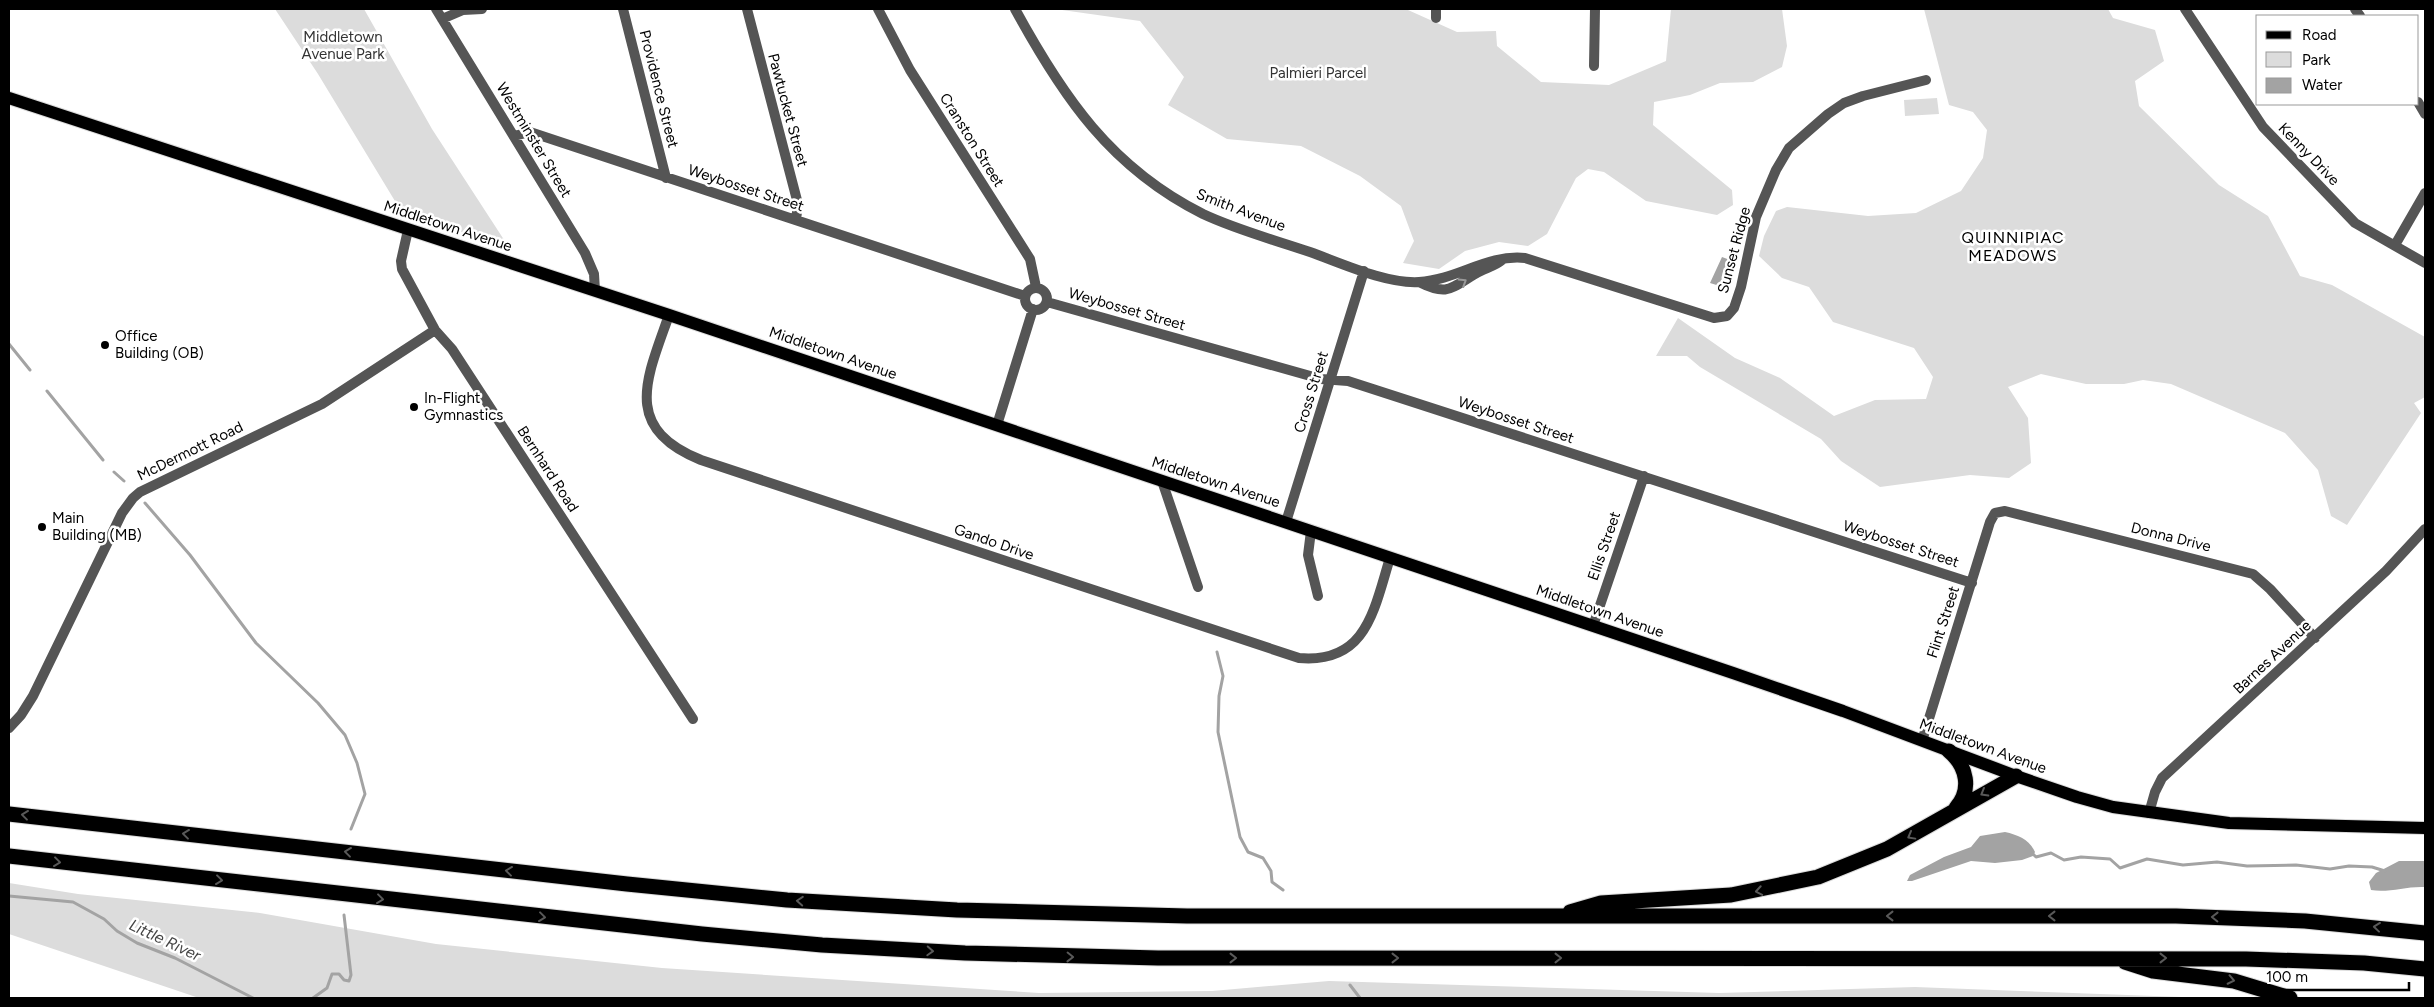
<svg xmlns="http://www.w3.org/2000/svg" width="2434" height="1007" font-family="Figtree,sans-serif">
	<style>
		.green { fill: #dcdcdc }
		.water { fill: #a3a3a3 }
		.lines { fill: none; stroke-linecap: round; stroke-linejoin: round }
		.stream { stroke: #a3a3a3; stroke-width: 3 }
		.primary-casing { stroke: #dbdbdb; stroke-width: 14 }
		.motorway-casing { stroke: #dbdbdb; stroke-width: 17 }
		.minor { stroke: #555; stroke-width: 10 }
		.primary { stroke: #000; stroke-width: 12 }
		.motorway { stroke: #000; stroke-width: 15 }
		.oneway { stroke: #999 }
		.oneway2 { stroke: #595959 }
		.poi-dot { fill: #000; stroke: #fff; stroke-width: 2 }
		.labels { text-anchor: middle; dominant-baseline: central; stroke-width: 5; stroke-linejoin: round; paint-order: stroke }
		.park-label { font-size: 15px; fill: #333; stroke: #fff }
		.street-label { font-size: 15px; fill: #000; stroke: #fff }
		.poi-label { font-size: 15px; fill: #000; stroke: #fff; text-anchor: start }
		.neighbourhood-label { font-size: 16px; letter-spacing: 1px; fill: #000; stroke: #fff }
		.water-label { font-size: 16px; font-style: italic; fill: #444; stroke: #fff }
	</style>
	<rect width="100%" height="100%" fill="#fff"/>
	<path class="green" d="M 275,9 L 364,9 L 432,129 L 510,249 L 401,211 L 318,74 Z
		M 1055,9 L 1408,10 L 1457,32 L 1496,31 L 1497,46 L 1541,82 L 1609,85 L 1666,61 L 1671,9 L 1782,9 L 1787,46 L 1782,67 L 1753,82 L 1720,83 L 1690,95 L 1654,102 L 1653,125 L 1732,190 L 1733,205 L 1717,215 L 1646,201 L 1604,172 L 1588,169 L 1576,178 L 1547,234 L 1528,246 L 1499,242 L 1465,251 L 1439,269 L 1403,263 L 1414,241 L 1401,206 L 1360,176 L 1301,146 L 1227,139 L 1168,105 L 1184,77 L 1140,21 Z
		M 1924,9 L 2108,9 L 2113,18 L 2155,30 L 2164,61 L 2135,81 L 2139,106 L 2219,185 L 2268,216 L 2300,276 L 2332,285 L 2425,337 L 2425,397 L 2414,403 L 2421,413 L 2347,525 L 2331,516 L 2318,470 L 2285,433 L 2171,384 L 2143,380 L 2124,384 L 2086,384 L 2041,374 L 2008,387 L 2028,418 L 2031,463 L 2009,478 L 1970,475 L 1880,487 L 1841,461 L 1821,439 L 1700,367 L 1687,356 L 1656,356 L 1678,318 L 1735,358 L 1780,378 L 1834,416 L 1875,400 L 1926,399 L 1933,377 L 1914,348 L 1833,322 L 1809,287 L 1782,278 L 1759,256 L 1764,236 L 1776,211 L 1787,207 L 1868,216 L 1916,213 L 1961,191 L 1983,158 L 1987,130 L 1973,112 L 1949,105 Z
		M 1937,98 L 1939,114 L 1905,116 L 1904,100 Z
		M 9,883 L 78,894 L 260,913 L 436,944 L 662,968 L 1039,993 L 1212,991 L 1329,981 L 1719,993 L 1915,987 L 2209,998 L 199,998 L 9,934 Z"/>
	<path class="water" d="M 1722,257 L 1730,260 L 1722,282 L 1723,287 L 1710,283 Z
		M 2005,832 C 2018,835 2029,839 2035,852 L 2033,856 L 2022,860 L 1995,863 L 1971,861 L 1912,881 L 1907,881 L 1910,875 L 1944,857 L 1971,847 L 1980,836 Z
		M 2399,861 L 2425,861 L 2425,887 C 2406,886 2389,893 2371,890 L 2369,882 L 2376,873 Z"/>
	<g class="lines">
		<path class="stream" d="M 9,344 L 30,370
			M 47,391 L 103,460
			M 114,472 L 124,481
			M 145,503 L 190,555 L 256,643 L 318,703 L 345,735 L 357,763 L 365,794 L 351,829
			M 1217,652 L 1223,676 L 1219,696 L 1218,732 L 1240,837 L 1248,852 L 1263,858 L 1271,871 L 1272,882 L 1283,890
			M 2032,853 L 2036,857 L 2051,853 L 2064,860 L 2081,857 L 2110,859 L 2120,868 L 2147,859 L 2183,865 L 2217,862 L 2247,866 L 2296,865 L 2330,869 L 2349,866 L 2372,867 L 2385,871
			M 9,896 L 73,902 L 104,919 L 117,931 L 137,943 L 175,958 L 253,998
			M 1350,985 L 1360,998
			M 313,998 L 327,988 L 332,974 L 339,974 L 344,980 L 349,981 L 351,975 L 344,915"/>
		<g class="primary-casing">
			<path id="primary" d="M 9,98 L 669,315 L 1733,673 L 1843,711 L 2016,776 L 2077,797 L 2113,807 L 2229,823 L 2425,828"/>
		</g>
		<g class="motorway-casing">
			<path id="motorway" d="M 1949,751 C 1967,766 1972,790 1956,808
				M 9,814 L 627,884 L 787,900 L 957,910 L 1187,916 L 2176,916 L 2305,921 L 2425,933
				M 9,856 L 702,934 L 822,945 L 965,953 L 1158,958 L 2246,959 L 2364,963 L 2425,969
				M 1570,912 L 1601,903 L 1731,895 L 1818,877 L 1887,849 L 2016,776
				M 2125,962 L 2153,971 L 2234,981 L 2290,998"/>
		</g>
		<path class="minor" d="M 436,9 L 585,253 L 594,274 L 595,291
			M 623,9 L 666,178
			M 747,9 L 798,204 L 796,220
			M 878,9 L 910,70 L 1030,259 L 1036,287
			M 1015,9 C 1063,97 1111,168 1203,214 C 1237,230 1275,240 1310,252 C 1341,263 1386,284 1419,282 C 1457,280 1487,254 1525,258 L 1714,318 L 1727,316 L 1734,308 L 1741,287 L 1756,217 L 1776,170 L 1789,148 L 1828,114 L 1844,103 L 1863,96 L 1926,80
			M 2185,9 L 2263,127 L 2355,223 L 2425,263
			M 2355,9 L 2360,16
			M 1436,18 L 1436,9
			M 442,19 L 463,10 L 482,9
			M 1594,66 L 1595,9
			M 2418,102 L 2425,114
			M 514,136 L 530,132 L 1025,296
			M 408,230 L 401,261 L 402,269 L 435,330 L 452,349 L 693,719
			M 2395,245 L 2425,193
			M 1419,282 C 1447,296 1450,289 1475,274 C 1484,268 1494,267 1502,260
			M1025 299a11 11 0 1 1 22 0a11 11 0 1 1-22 0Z
			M 1047,302 L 1321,379 L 1348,381 L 1972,583
			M 669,315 C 647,378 621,428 701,460 L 1299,658 C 1367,664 1374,609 1390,558
			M 997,425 L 1033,309
			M 1162,481 L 1198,587
			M 1286,522 L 1364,271
			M 1311,531 L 1308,555 L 1318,596
			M 1593,626 L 1644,476
			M 9,728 L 21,715 L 33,696 L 122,513 L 133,498 L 140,492 L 322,404 L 435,330
			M 1922,741 L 1990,522 L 1995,513 L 2005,511 L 2253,574 L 2270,589 L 2315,638
			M 2149,813 L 2155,792 L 2162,778 L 2386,571 L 2425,529"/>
		<use href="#primary" class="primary"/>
		<use href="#motorway" class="motorway"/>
	</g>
	<defs><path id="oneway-chevron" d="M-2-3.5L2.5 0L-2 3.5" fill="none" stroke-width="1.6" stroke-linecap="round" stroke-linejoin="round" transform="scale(1.25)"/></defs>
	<use class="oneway" href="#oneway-chevron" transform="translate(1463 282) rotate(-32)"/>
	<g class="oneway2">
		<use href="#oneway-chevron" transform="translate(1984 793) rotate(150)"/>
		<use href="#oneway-chevron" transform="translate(25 815) rotate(-173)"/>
		<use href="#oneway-chevron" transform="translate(186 834) rotate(-173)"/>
		<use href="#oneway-chevron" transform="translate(1911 836) rotate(151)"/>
		<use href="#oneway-chevron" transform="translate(348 852) rotate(-173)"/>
		<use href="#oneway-chevron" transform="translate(57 862) rotate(7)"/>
		<use href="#oneway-chevron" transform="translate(509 871) rotate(-173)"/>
		<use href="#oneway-chevron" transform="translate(219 880) rotate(7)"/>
		<use href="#oneway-chevron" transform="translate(1759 891) rotate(170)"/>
		<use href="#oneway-chevron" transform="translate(380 899) rotate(7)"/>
		<use href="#oneway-chevron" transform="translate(800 901) rotate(-176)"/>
		<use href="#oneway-chevron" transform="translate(1890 916) rotate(180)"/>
		<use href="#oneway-chevron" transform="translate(2052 916) rotate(180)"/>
		<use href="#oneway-chevron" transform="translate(542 917) rotate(7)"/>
		<use href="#oneway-chevron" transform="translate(2215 917) rotate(-179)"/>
		<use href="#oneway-chevron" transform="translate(2377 927) rotate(-174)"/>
		<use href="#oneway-chevron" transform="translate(930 951) rotate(3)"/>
		<use href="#oneway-chevron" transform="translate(1070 957) rotate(1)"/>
		<use href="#oneway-chevron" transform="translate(1233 958)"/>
		<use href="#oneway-chevron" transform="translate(1395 958)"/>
		<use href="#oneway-chevron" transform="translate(1558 958)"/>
		<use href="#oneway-chevron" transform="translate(2163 958)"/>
		<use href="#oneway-chevron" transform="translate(2231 980) rotate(12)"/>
	</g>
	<g class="poi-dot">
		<circle cx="105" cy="345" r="5"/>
		<circle cx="414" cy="407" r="5"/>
		<circle cx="42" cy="527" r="5"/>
	</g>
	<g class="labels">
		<g class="park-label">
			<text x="343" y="37">Middletown<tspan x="343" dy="17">Avenue Park</tspan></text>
			<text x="1318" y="73">Palmieri Parcel</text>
		</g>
		<g class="street-label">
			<text transform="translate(659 89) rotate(76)">Providence Street</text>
			<text transform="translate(788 110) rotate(75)">Pawtucket Street</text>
			<text transform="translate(534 140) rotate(59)">Westminster Street</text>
			<text transform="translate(972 140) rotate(58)">Cranston Street</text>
			<text transform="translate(2309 154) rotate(46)">Kenny Drive</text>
			<text transform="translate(746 188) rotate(18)">Weybosset Street</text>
			<text transform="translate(1241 210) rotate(21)">Smith Avenue</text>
			<text transform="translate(448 226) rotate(18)">Middletown Avenue</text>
			<text transform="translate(1734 250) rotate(-75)">Sunset Ridge</text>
			<text transform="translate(1127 309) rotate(16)">Weybosset Street</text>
			<text transform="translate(833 353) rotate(19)">Middletown Avenue</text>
			<text transform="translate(1311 392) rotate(-73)">Cross Street</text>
			<text transform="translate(1516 420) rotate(18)">Weybosset Street</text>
			<text transform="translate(190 451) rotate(-26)">McDermott Road</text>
			<text transform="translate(548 469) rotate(57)">Bernhard Road</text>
			<text transform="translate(1216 482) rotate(18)">Middletown Avenue</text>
			<text transform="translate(2171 537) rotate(14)">Donna Drive</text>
			<text transform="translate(994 542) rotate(19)">Gando Drive</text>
			<text transform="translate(1901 544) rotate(18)">Weybosset Street</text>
			<text transform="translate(1604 546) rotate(-71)">Ellis Street</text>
			<text transform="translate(1600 611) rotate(19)">Middletown Avenue</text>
			<text transform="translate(1943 622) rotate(-72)">Flint Street</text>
			<text transform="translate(2272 657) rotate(-43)">Barnes Avenue</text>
			<text transform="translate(1983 746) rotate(20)">Middletown Avenue</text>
		</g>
		<g class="poi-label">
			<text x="115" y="336">Office<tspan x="115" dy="17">Building (OB)</tspan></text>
			<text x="424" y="398">In-Flight<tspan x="424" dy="17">Gymnastics</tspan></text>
			<text x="52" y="518">Main<tspan x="52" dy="17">Building (MB)</tspan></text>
		</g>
		<g class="neighbourhood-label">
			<text x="2013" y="237">QUINNIPIAC<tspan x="2013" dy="18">MEADOWS</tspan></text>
		</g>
		<g class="water-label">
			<text transform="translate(165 940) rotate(25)">Little River</text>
		</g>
	</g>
	<rect width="2434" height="1007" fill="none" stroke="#000000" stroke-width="20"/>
	<rect x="2256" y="15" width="162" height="90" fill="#ffffff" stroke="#999999"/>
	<rect x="2266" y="31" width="25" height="8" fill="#000000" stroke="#999999"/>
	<text x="2302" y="40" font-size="15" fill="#000000">Road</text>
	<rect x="2266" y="52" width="25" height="15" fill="#dcdcdc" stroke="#999999"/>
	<text x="2302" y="65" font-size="15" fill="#000000">Park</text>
	<rect x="2266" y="78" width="25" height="15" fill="#a3a3a3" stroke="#999999"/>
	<text x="2302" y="90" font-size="15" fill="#000000">Water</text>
	<path d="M2259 982v8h150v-8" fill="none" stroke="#000000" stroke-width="2.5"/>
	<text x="2266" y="982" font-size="15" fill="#000000" stroke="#ffffff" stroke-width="4" paint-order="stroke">100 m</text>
</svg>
